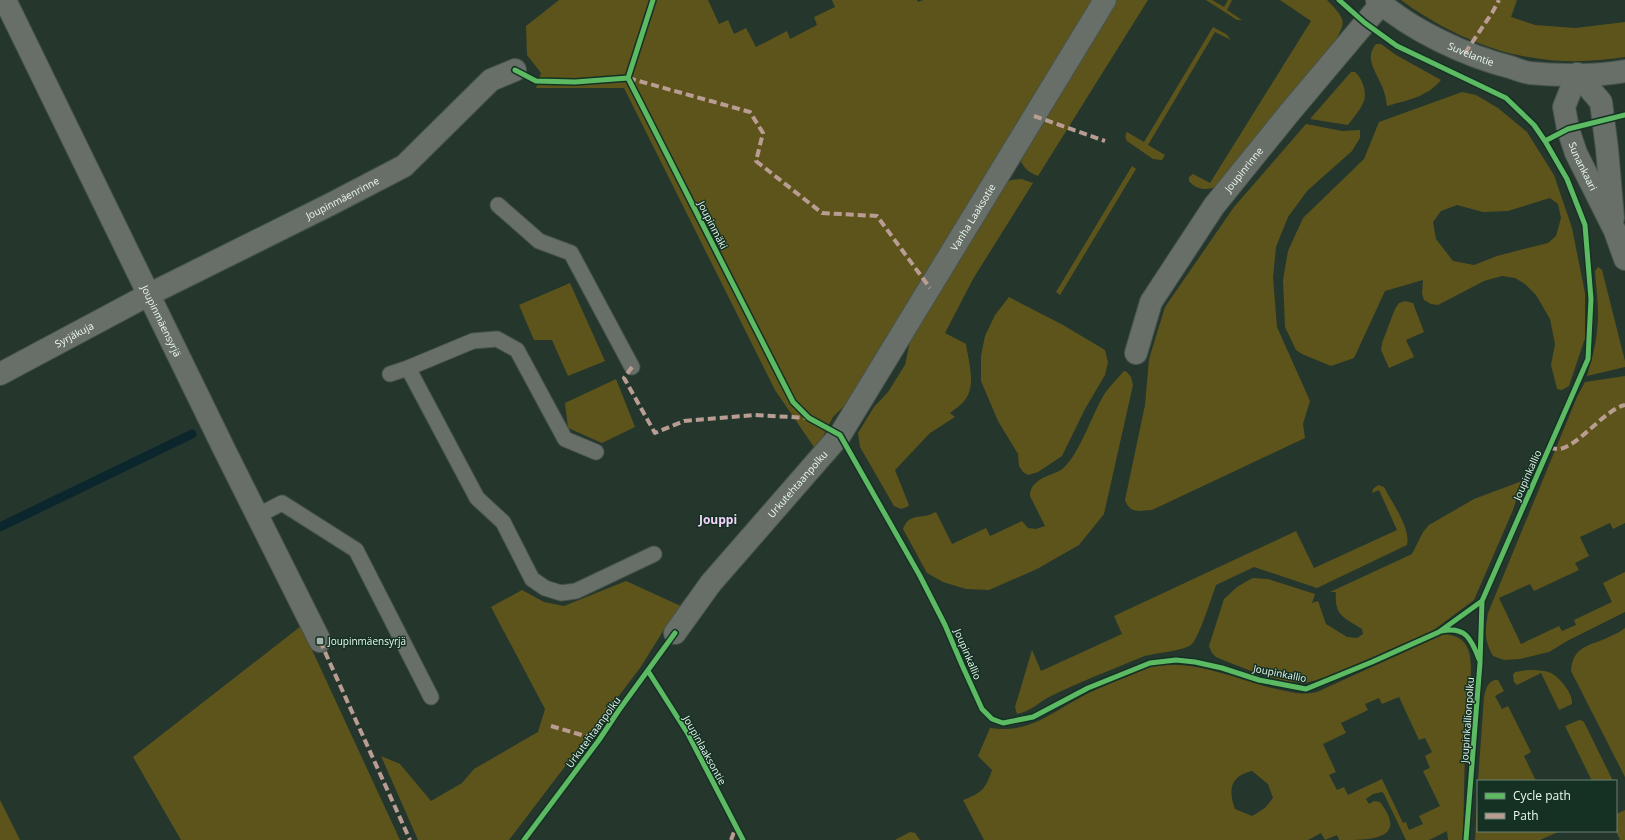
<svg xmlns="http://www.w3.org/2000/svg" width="1625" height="840" font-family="'Open Sans',sans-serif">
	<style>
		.green { fill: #5d541c; fill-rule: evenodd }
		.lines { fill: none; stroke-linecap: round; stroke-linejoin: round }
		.stream { stroke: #0c262d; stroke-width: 9 }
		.service-casing { stroke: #46544c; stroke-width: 17 }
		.minor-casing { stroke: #46544c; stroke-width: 24 }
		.tertiary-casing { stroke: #46544c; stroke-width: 24 }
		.service { stroke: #686e68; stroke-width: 15 }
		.minor { stroke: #686e68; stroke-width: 22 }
		.tertiary { stroke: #686e68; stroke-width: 22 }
		.quiet { stroke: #b99d93; stroke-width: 4; stroke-dasharray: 8 4; stroke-linecap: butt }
		.cycleway-casing { stroke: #153123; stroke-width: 8 }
		.cycleway { stroke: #5cba63; stroke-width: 5 }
		.poi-dot { fill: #a4b5ac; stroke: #153123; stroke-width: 1.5 }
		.labels { text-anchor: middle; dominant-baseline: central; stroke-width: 3; stroke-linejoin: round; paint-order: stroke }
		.street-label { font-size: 10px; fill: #e9faf0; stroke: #153123 }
		.poi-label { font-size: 10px; fill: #e9faf0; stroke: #153123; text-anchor: start }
		.quarter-label { font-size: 12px; font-weight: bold; fill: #f2d5fc; stroke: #153123 }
	</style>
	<rect width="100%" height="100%" fill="#25362d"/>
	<path class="green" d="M 559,0 L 708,0 L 719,24 L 728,20 L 734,34 L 746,28 L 756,47 L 787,31 L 790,39 L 817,25 L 814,17 L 835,7 L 832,0 L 917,0 L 918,2 L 923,0 L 1095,0 L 851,399 L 833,417 L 816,450 L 775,390 L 624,88 L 536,88 L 541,73 L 527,55 L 526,26 Z
		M 1115,0 L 1148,0 L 1038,176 C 1030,173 1026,170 1021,162 L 1023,156 Z
		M 1206,0 L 1212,0 L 1224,7 L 1228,0 L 1232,0 L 1227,10 L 1242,20 L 1237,20 Z
		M 1280,0 L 1327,0 C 1348,22 1346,21 1332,47 L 1215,187 C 1205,191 1195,189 1189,181 L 1189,177 L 1193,174 L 1210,183 L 1311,21 Z
		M 1401,0 L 1517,0 L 1511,17 L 1535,25 L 1575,28 L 1625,22 L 1625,57 C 1593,62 1560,63 1528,57 C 1484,50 1436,26 1401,0 Z
		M 1213,27 L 1226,34 L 1231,40 L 1215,32 L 1148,145 L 1165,155 L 1162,160 L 1153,159 L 1127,141 C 1125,138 1125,135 1127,132 L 1144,142 Z
		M 1376,44 L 1381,44 L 1396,55 L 1441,80 C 1427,97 1408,100 1387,106 C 1386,97 1384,90 1380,82 C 1374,69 1365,57 1376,44 Z
		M 1351,72 L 1355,72 C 1362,78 1367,91 1364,101 C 1361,109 1353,118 1348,125 L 1310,119 Z
		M 1462,92 L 1476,95 L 1498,108 L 1527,132 L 1554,175 L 1572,228 L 1585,293 L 1585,338 L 1569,386 L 1562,390 L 1557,389 L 1551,365 L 1555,344 L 1550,319 L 1536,295 L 1525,284 L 1515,278 L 1502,276 L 1484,281 L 1438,305 L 1431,304 L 1424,300 L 1422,294 L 1423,280 L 1385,291 L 1354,358 L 1331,366 L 1302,354 L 1296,350 L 1285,327 L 1283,280 L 1288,251 L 1303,218 L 1364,159 L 1379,122 ZM 1550,198 L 1558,204 L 1561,218 L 1556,236 L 1548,243 L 1497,256 L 1474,265 L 1453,261 L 1436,239 L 1433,222 L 1441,211 L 1457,205 L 1483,212 L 1508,211 Z
		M 1306,124 L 1342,131 L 1360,130 L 1360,138 L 1352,151 L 1307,191 L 1288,217 L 1276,247 L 1273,277 L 1277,327 L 1310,401 L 1303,424 L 1305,438 L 1152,510 C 1139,511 1130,514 1125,500 L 1145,405 L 1149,359 L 1165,307 L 1234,207 Z
		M 1132,166 L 1136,169 L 1060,295 L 1056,292 Z
		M 1021,179 L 1033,183 L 973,279 L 945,333 L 966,344 C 968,359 975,380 968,395 C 965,402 957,408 950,413 L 955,417 L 930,433 L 895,470 L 909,505 L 907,507 L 901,509 L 894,506 L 860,447 L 858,433 L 874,407 L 888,392 L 905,365 L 910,341 L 919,318 L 1005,184 L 1011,180 Z
		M 1598,267 L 1602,270 L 1625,361 L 1625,367 L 1587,376 C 1591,361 1596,346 1597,330 C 1600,311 1596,290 1595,271 Z
		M 570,283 L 605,361 L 568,376 L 552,340 L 534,340 L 519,305 Z
		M 1009,297 L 1063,325 L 1105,350 L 1108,362 L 1105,375 L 1085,409 L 1062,456 L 1038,472 L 1028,475 L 1023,472 L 1019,466 L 1018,454 L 998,421 L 981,381 L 981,356 L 985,336 L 995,315 Z
		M 1405,301 L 1413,303 L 1424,332 L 1406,340 L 1414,357 L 1389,368 L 1381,350 L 1382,343 L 1395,309 L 1399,303 Z
		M 1124,371 L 1127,372 L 1131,377 L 1133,385 L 1104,514 L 1079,545 L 1037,569 L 989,590 L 966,589 L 943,582 L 927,573 L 903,529 C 907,518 913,517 924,516 C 928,516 933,513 936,512 L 952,544 L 986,528 L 990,536 L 1022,521 L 1028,528 L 1036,529 L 1045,526 L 1030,496 C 1030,479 1050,476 1061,470 C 1077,459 1091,418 1101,400 C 1106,390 1116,380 1124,371 Z
		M 1625,376 L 1625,523 L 1613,529 L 1610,523 L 1580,537 L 1589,556 L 1575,563 L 1579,570 L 1534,591 L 1530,584 L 1499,598 L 1521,644 L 1559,626 L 1562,631 L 1576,625 L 1574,620 L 1612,602 L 1603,583 L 1625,572 L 1625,612 L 1567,641 L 1549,652 L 1520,659 L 1504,660 L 1493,656 C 1484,640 1485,631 1488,613 L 1577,397 L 1585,382 Z
		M 616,379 L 635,427 L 602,443 L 568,428 L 565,403 Z
		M 1522,481 L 1513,510 L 1474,600 L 1431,632 L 1327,677 C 1321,678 1315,681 1309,682 C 1283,686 1241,667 1216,657 L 1212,653 L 1209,646 L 1224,599 L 1237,587 L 1247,581 L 1253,578 L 1268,579 L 1315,594 L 1312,603 L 1318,601 L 1326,624 L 1347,637 L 1357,638 L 1363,634 L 1362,629 C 1345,618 1334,616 1336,593 L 1335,592 L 1330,592 L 1412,554 L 1423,532 L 1429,525 L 1474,499 Z
		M 1378,485 L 1384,487 C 1392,503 1411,528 1407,545 L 1317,588 L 1254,567 L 1216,585 C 1212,596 1199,637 1192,644 C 1185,651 1153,653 1142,657 C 1111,670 1079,682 1049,697 C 1036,704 1033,710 1017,714 L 1015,707 L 1032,650 L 1041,671 L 1122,634 L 1114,616 L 1296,531 L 1314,568 L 1397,530 L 1379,490 L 1372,493 L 1373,489 Z
		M 626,581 L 683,607 L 665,628 L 640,668 L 509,840 L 418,840 L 381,756 L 400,764 L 431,801 L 462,783 L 474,769 L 538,732 L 545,709 L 491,607 L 522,590 L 544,602 L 564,606 Z
		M 301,626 L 400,840 L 181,840 L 133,757 Z
		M 1625,628 L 1625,777 L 1571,671 C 1573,644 1592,646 1611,636 C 1616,634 1621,631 1625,628 Z
		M 1444,634 C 1456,635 1465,639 1469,652 C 1474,667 1467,715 1466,733 C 1464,769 1464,805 1463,840 L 1448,840 L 1447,831 L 1429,840 L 1406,840 L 1384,794 L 1382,792 L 1373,794 L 1366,799 L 1369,804 L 1374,801 L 1380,802 C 1409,840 1371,840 1339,840 L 1337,835 L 1325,840 L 1321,833 L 1308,840 L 984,840 L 963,800 C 982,793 986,788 992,770 L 978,756 L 990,728 C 1026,733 1044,718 1074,701 C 1091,691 1110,683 1129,676 C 1136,673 1144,669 1151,667 C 1194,657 1241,682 1281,690 C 1295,693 1303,695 1317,692 ZM 1399,697 L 1419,740 L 1425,738 L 1432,752 L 1425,756 L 1430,768 L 1423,771 L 1440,806 L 1419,816 L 1423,824 L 1409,830 L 1406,822 L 1403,823 L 1382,779 L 1348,795 L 1344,787 L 1337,790 L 1329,775 L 1336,772 L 1323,744 L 1346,733 L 1341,723 L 1368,710 L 1365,704 L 1379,698 L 1382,704 ZM 1252,771 L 1268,784 L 1273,798 L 1265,808 L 1252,816 L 1235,809 C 1228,790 1230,776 1252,771 Z
		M 1528,670 C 1535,670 1544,670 1551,673 C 1560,678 1573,693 1572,704 L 1559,710 L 1541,673 L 1517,685 L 1514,682 L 1513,675 L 1515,672 Z
		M 1495,680 L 1498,680 L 1504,691 L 1495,696 L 1502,709 L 1508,706 L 1531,752 L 1524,756 L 1536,781 L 1478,781 L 1484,697 C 1486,689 1487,682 1495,680 Z
		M 1579,720 L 1583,721 L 1585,724 L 1613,781 L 1592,781 L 1565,726 Z
		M 1478,783 L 1478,831 L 1560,831 L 1540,840 L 1475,840 Z
		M 0,800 L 20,840 L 0,840 Z
		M 1625,810 L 1625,840 L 1620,840 L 1616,831 L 1616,814 Z
		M 910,832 L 915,833 L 920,840 L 895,840 Z"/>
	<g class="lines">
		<path class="stream" d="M 0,527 L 192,434"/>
		<g class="service-casing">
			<path id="service" d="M 498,205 L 539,241 L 571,253 L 632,367
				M 408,368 L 477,498 L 503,522 L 532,579 L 545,588 L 561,593 L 576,591 L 654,554
				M 390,374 L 408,368 L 473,341 L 497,339 L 517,350 L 565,439 L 596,452
				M 257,516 L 282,503 L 356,550 L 431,697"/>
		</g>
		<g class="minor-casing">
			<g id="minor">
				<path id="s1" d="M 5,0 L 224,449 L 320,641"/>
				<path id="s2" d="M 1136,353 L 1151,302 L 1214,206 L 1290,112 L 1381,4"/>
				<path id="s3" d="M 0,374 L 148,295 L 331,204 L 404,166 L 491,80 L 515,70"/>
				<path id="s4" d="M 675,633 L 711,583 L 840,435 L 1105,0"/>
			</g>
		</g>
		<g class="tertiary-casing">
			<g id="tertiary">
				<path id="s5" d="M 1377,0 C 1411,30 1466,56 1510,67 C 1516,69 1523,72 1530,73 C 1558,76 1598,76 1625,71"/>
				<path id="s6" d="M 1577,74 L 1564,107 L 1568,129 L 1576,153 L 1615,231 L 1625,259"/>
				<path d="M 1577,74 L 1601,102 L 1607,149 L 1613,218"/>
			</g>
		</g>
		<use href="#service" class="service"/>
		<use href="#minor" class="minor"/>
		<use href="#tertiary" class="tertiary"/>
		<path class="quiet" d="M 1465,53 L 1492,13 L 1499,0
			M 628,78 L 750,112 L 763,133 L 756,161 L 822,213 L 877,216 L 930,288
			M 1034,116 L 1105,141
			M 632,367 L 624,378 L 655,433 L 684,421 L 754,415 L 809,418
			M 1549,448 C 1552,448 1555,449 1558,449 C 1576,449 1605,409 1625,405
			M 320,641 L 410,840
			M 551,726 L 599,740
			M 731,840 L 736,827"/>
		<g class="cycleway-casing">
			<path id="cycleway" d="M 653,0 L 628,78 L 793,402 L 809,418 L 840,435 L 920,576 L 945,625 L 962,665 L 982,709 L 992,719 L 1003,723 L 1033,717 L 1088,688 L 1150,663 L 1176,660 L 1195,662 L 1222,668 L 1259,680 L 1306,689 L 1372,662 L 1439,632 L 1482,601 L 1588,359 L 1591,299 L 1585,225 L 1567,179 L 1545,141 L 1534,125 L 1506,98 L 1397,46 L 1365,23 L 1339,0
				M 515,70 L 536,81 L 575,82 L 628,78
				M 1545,141 L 1568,129 L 1625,115
				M 1441,631 C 1465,626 1471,638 1479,659
				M 648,671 L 688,734 L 743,840
				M 524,840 L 599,740 L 619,710 L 675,633
				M 1466,840 L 1480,663 L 1482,601"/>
		</g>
		<use href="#cycleway" class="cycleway"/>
	</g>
	<rect class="poi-dot" x="316" y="637" width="8" height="8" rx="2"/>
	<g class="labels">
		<g class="street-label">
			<text stroke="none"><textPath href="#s5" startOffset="109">Suvelantie</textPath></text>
			<text stroke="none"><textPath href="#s6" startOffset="98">Sunankaari</textPath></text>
			<text stroke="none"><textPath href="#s2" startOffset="215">Joupinrinne</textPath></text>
			<text stroke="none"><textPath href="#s3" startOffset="385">Joupinmäenrinne</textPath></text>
			<text stroke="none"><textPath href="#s4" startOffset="513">Vanha Laaksotie</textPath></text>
			<text transform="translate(713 225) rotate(63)">Joupinmäki</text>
			<text stroke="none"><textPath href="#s1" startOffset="357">Joupinmäensyrjä</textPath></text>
			<text stroke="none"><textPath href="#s3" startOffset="84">Syrjäkuja</textPath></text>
			<text transform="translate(1527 475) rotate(-66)">Joupinkallio</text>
			<text stroke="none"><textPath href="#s4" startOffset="193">Urkutehtaanpolku</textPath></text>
			<text transform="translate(968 654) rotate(67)">Joupinkallio</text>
			<text transform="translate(1280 673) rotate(11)">Joupinkallio</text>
			<text transform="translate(1467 720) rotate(-86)">Joupinkallionpolku</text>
			<text transform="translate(593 732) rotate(-54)">Urkutehtaanpolku</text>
			<text transform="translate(705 750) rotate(61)">Joupinlaaksontie</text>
		</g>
		<g class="poi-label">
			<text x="328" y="641">Joupinmäensyrjä</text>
		</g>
		<g class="quarter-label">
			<text x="718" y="519">Jouppi</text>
		</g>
	</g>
	<rect x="1477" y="780" width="140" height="52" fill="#153123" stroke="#6a8175"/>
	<rect x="1485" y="793" width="20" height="6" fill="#5cba63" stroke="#6a8175"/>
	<text x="1513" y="800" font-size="12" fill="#e9faf0">Cycle path</text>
	<rect x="1485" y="813" width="20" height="6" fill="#b99d93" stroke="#6a8175"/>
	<text x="1513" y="820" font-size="12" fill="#e9faf0">Path</text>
</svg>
